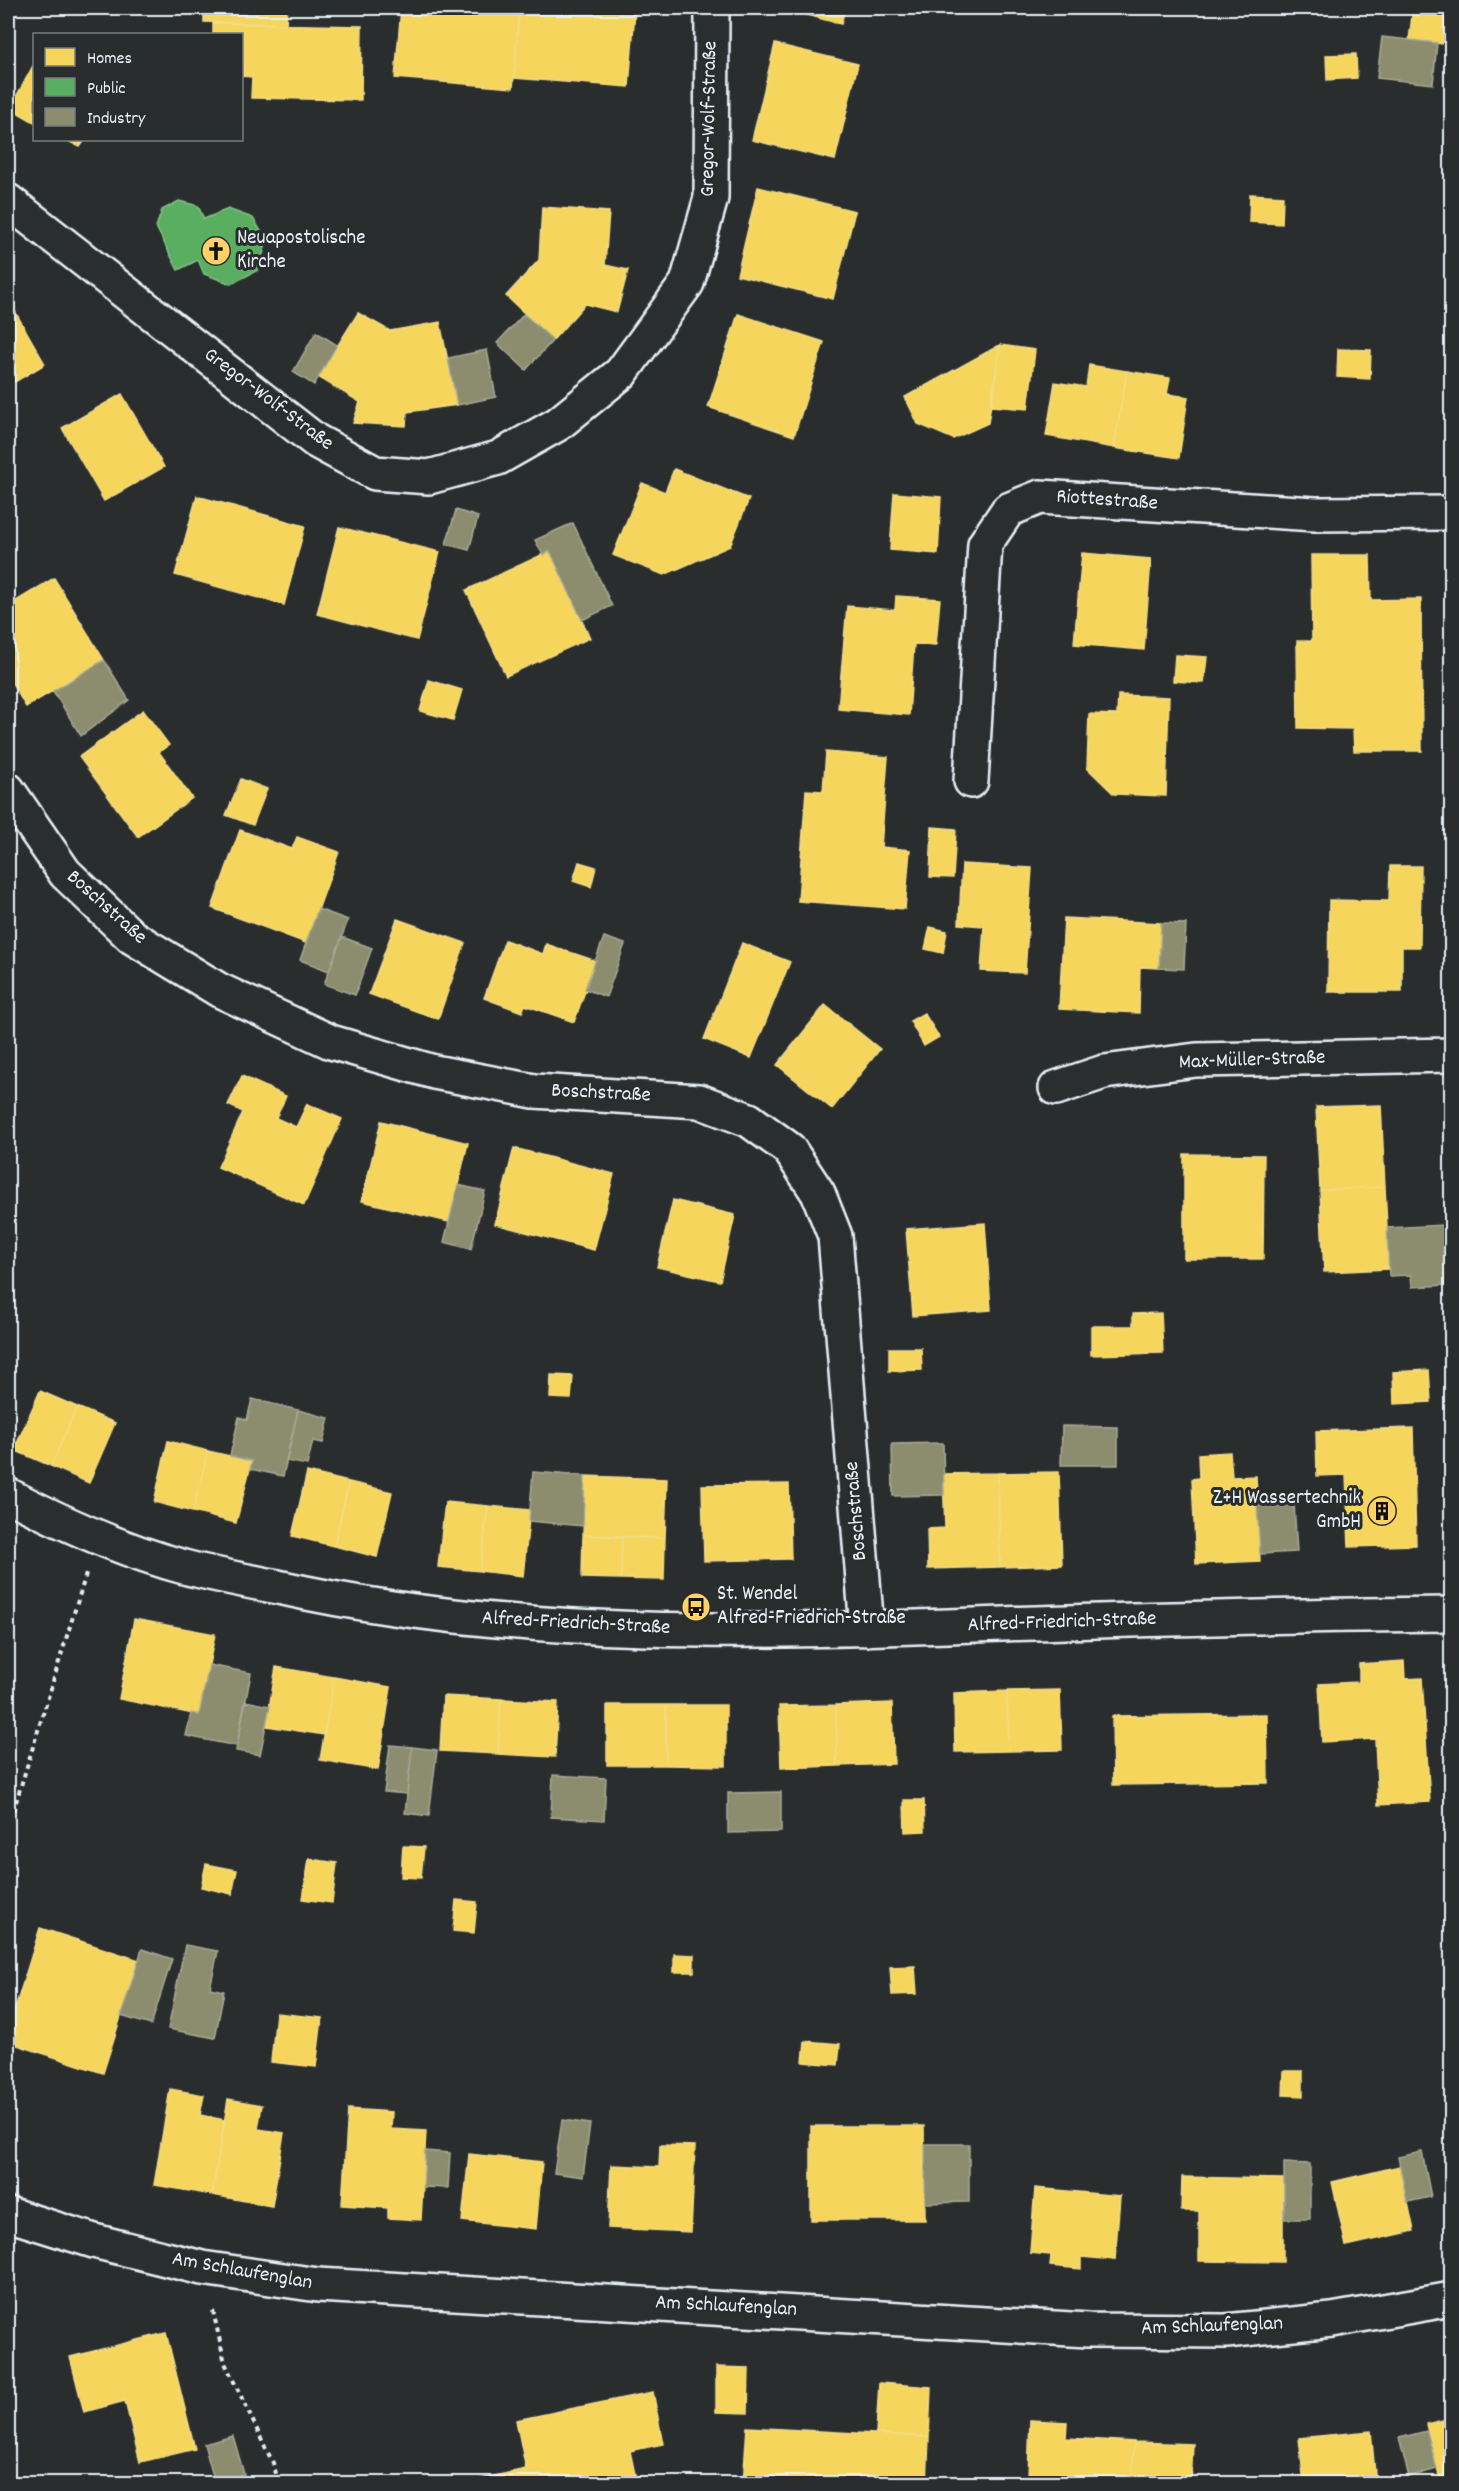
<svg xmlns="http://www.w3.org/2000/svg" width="1459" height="2491" font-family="Dekko,sans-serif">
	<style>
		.homes { fill: #f6d55c; stroke: #f2dd8b; stroke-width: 1.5 }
		.public { fill: #5aae61; stroke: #85c28e; stroke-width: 1.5 }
		.industry { fill: #8c8c6e; stroke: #a8aa97; stroke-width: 1.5 }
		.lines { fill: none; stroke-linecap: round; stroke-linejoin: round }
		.street-casing { stroke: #e8f1f8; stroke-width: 38 }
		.path { stroke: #e8f1f8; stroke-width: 4; stroke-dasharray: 4.5 4.5; stroke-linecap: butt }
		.street { stroke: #2a2d2e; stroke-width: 33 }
		.labels { text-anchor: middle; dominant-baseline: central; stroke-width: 6; stroke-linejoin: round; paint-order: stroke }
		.street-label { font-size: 21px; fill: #e8f1f8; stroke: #2a2d2e }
		.poi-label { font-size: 21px; fill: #e8f1f8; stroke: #2a2d2e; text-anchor: start }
	</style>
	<rect width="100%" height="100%" fill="#2a2d2e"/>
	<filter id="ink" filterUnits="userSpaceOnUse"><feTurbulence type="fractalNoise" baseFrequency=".0167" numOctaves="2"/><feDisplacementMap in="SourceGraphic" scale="12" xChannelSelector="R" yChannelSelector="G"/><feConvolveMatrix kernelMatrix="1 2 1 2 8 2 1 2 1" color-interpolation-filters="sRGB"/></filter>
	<g filter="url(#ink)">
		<path class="homes" d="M 204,8 L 287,8 L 286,24 L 204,22 Z
			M 401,8 L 460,8 L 519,12 L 513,88 L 395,78 Z
			M 519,8 L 601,8 L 635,10 L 629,87 L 514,78 Z
			M 781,8 L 845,8 L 841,24 Z
			M 1413,8 L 1452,8 L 1452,45 L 1409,40 Z
			M 213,23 L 362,26 L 361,100 L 251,98 L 252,77 L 242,76 L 242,34 L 213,34 Z
			M 775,44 L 858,64 L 835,160 L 752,140 Z
			M 1356,54 L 1357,78 L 1327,80 L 1326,55 Z
			M 34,64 L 34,122 L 10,108 Z
			M 66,140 L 85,140 L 80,147 Z
			M 758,187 L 855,211 L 833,299 L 737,275 Z
			M 1250,194 L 1283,196 L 1282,224 L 1249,222 Z
			M 542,207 L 609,212 L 605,265 L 628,270 L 617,312 L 585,304 L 553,340 L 506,296 L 539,260 Z
			M 8,299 L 45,364 L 8,386 Z
			M 358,313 L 390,331 L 440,322 L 457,405 L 407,412 L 406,426 L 353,423 L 360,402 L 318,377 Z
			M 738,314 L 824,342 L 794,436 L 708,407 Z
			M 1000,345 L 1035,350 L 1028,409 L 992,406 Z
			M 1000,345 L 988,423 L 953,439 L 918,424 L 905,397 Z
			M 1338,349 L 1371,350 L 1370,379 L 1337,377 Z
			M 1089,365 L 1127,371 L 1114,448 L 1046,436 L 1055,382 L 1086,387 Z
			M 1127,371 L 1170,378 L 1167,394 L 1188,397 L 1179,458 L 1114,448 Z
			M 122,394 L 164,467 L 104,501 L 62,428 Z
			M 674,469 L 749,499 L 730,546 L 664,575 L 613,555 L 642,483 L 665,492 Z
			M 894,493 L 941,497 L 938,554 L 890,550 Z
			M 197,496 L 305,526 L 284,605 L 175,575 Z
			M 339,527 L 440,552 L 417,640 L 317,614 Z
			M 550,551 L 590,638 L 506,676 L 466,590 Z
			M 1082,553 L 1151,559 L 1144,650 L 1074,644 Z
			M 1311,555 L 1370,555 L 1371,600 L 1421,599 L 1422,751 L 1354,751 L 1353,729 L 1298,728 L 1297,641 L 1312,641 Z
			M 54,578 L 104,660 L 26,707 L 8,676 L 8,606 Z
			M 896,596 L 940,599 L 936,645 L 914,644 L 909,715 L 838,709 L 847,606 L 895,610 Z
			M 1175,655 L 1207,657 L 1204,683 L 1173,681 Z
			M 429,680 L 462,690 L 453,720 L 420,711 Z
			M 1118,695 L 1169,697 L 1166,796 L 1114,794 L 1087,768 L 1089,714 L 1117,715 Z
			M 143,710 L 169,745 L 159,752 L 192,798 L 138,837 L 79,757 Z
			M 826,752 L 888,757 L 881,847 L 910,850 L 905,909 L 798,901 L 806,790 L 823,791 Z
			M 241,779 L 267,789 L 253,825 L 226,815 Z
			M 932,827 L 956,829 L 953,878 L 930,877 Z
			M 240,830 L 292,849 L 297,837 L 339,852 L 306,943 L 212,908 Z
			M 579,862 L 596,867 L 591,887 L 573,881 Z
			M 962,864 L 1032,868 L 1025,973 L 981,971 L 984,926 L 959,924 Z
			M 1390,866 L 1421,866 L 1420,947 L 1402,947 L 1402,992 L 1328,992 L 1329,900 L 1389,901 Z
			M 1064,918 L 1161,923 L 1159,968 L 1140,967 L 1139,1013 L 1059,1009 Z
			M 397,919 L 465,943 L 438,1019 L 369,994 Z
			M 930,927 L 947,931 L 943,953 L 925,949 Z
			M 505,940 L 543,954 L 546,944 L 596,961 L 574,1022 L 525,1005 L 522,1012 L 484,998 Z
			M 742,943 L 790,962 L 751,1058 L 704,1039 Z
			M 825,1005 L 880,1049 L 832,1109 L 777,1065 Z
			M 924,1013 L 939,1037 L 924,1046 L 910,1021 Z
			M 242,1076 L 286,1096 L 276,1118 L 296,1127 L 307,1104 L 342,1119 L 304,1205 L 218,1167 L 243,1112 L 228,1105 Z
			M 1381,1105 L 1385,1187 L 1320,1190 L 1316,1107 Z
			M 381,1121 L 468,1143 L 449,1222 L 362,1201 Z
			M 514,1148 L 614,1174 L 594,1250 L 495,1224 Z
			M 1184,1154 L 1264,1155 L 1263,1259 L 1184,1259 Z
			M 1385,1187 L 1389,1269 L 1324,1272 L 1320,1190 Z
			M 673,1200 L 735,1215 L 720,1281 L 657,1267 Z
			M 985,1223 L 991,1310 L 913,1316 L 906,1229 Z
			M 1161,1313 L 1163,1353 L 1091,1355 L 1091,1326 L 1133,1326 L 1133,1314 Z
			M 889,1348 L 921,1348 L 922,1370 L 889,1371 Z
			M 1429,1370 L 1431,1402 L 1394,1404 L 1393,1372 Z
			M 551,1375 L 573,1376 L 571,1399 L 550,1398 Z
			M 40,1391 L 77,1407 L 51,1466 L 14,1450 Z
			M 77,1407 L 115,1423 L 89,1483 L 51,1466 Z
			M 1413,1428 L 1416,1545 L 1349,1547 L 1346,1475 L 1317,1476 L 1316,1431 Z
			M 168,1441 L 208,1451 L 193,1512 L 154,1502 Z
			M 208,1451 L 252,1461 L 236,1523 L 193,1512 Z
			M 1230,1452 L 1232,1477 L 1256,1476 L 1260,1561 L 1196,1564 L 1192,1479 L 1199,1478 L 1198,1454 Z
			M 307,1472 L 349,1482 L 334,1546 L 292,1536 Z
			M 1059,1472 L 1062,1565 L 1000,1567 L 998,1473 Z
			M 998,1473 L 1000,1567 L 928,1569 L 927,1529 L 945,1528 L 943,1474 Z
			M 585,1476 L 667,1479 L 665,1538 L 583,1535 Z
			M 349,1482 L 392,1492 L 377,1557 L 334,1546 Z
			M 789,1484 L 791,1559 L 704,1561 L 702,1485 Z
			M 445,1502 L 488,1506 L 480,1571 L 438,1567 Z
			M 488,1506 L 530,1510 L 523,1576 L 480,1571 Z
			M 583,1535 L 622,1537 L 621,1579 L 582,1578 Z
			M 622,1537 L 665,1538 L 664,1580 L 621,1579 Z
			M 134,1619 L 215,1634 L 199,1715 L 119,1699 Z
			M 1404,1661 L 1405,1679 L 1422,1678 L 1430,1802 L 1378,1805 L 1375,1739 L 1322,1742 L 1319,1684 L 1359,1682 L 1359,1664 Z
			M 276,1667 L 334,1677 L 324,1735 L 266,1726 Z
			M 334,1677 L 391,1687 L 378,1770 L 320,1760 Z
			M 1060,1690 L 1062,1750 L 1009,1751 L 1007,1691 Z
			M 1007,1691 L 1009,1751 L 955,1752 L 954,1693 Z
			M 443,1696 L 501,1699 L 498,1754 L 440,1751 Z
			M 501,1699 L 558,1702 L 555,1757 L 498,1754 Z
			M 892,1703 L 894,1764 L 837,1766 L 836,1705 Z
			M 607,1705 L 666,1705 L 666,1765 L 607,1765 Z
			M 666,1705 L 726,1705 L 726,1766 L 666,1765 Z
			M 836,1705 L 837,1766 L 781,1768 L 779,1706 Z
			M 1267,1714 L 1268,1783 L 1113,1785 L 1112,1716 Z
			M 904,1800 L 924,1800 L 925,1831 L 905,1832 Z
			M 403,1846 L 424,1847 L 421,1878 L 401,1877 Z
			M 309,1859 L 337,1863 L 332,1903 L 303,1899 Z
			M 206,1864 L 237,1870 L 232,1894 L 201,1887 Z
			M 456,1900 L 477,1902 L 474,1933 L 453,1931 Z
			M 40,1928 L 139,1960 L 103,2073 L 8,2042 L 8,2031 Z
			M 674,1954 L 694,1955 L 694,1972 L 674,1972 Z
			M 915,1966 L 917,1994 L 892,1995 L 890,1967 Z
			M 276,2013 L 322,2018 L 316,2067 L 271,2062 Z
			M 805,2041 L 840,2044 L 838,2065 L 803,2062 Z
			M 1284,2071 L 1303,2071 L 1303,2096 L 1283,2095 Z
			M 170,2089 L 204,2095 L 200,2115 L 225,2120 L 212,2195 L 154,2185 Z
			M 228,2099 L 262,2105 L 258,2129 L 284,2133 L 272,2206 L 212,2195 Z
			M 348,2109 L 392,2112 L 391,2129 L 426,2131 L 421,2220 L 388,2218 L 388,2208 L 342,2205 Z
			M 811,2126 L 924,2126 L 925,2220 L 811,2220 Z
			M 660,2145 L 695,2146 L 691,2232 L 608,2228 L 611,2165 L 659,2167 Z
			M 469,2154 L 542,2162 L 536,2229 L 462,2221 Z
			M 1400,2166 L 1414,2231 L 1346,2246 L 1332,2182 Z
			M 1182,2177 L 1283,2179 L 1283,2262 L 1199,2261 L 1199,2211 L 1181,2211 Z
			M 1035,2188 L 1120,2196 L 1115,2260 L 1081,2257 L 1081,2269 L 1050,2266 L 1051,2255 L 1030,2253 Z
			M 166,2333 L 195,2449 L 140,2462 L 125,2401 L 84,2412 L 70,2357 Z
			M 716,2367 L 749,2368 L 748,2413 L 716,2412 Z
			M 879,2383 L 931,2387 L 929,2437 L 876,2434 Z
			M 653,2392 L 663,2444 L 630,2451 L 637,2484 L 481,2484 L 480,2479 L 526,2469 L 516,2420 Z
			M 1452,2418 L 1452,2484 L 1441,2484 L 1426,2424 Z
			M 1030,2420 L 1067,2422 L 1066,2438 L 1134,2442 L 1132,2484 L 1081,2484 L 1081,2481 L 1028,2478 Z
			M 747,2427 L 929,2437 L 927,2484 L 743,2484 Z
			M 1371,2431 L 1376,2484 L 1304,2484 L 1299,2438 Z
			M 1134,2442 L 1193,2444 L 1191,2484 L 1132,2484 Z"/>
		<path class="public" d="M 179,201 L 198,206 L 204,219 L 228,209 L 253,218 L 267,241 L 258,270 L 231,284 L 204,274 L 198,260 L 178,270 L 156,227 L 162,210 Z"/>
		<path class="industry" d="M 1382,37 L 1437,43 L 1433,84 L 1377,78 Z
			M 524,314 L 553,340 L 526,370 L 497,343 Z
			M 316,332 L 337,345 L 314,385 L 293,372 Z
			M 487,350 L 496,397 L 457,405 L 448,358 Z
			M 456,510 L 478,517 L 469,550 L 446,544 Z
			M 573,523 L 612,606 L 582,620 L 550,551 L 543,555 L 535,540 Z
			M 104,660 L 129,700 L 81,736 L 53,691 Z
			M 318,909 L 348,920 L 329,971 L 300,960 Z
			M 1161,923 L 1186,924 L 1184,969 L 1159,968 Z
			M 342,937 L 372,948 L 355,995 L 324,984 Z
			M 604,937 L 625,944 L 606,997 L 585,989 Z
			M 458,1185 L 485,1191 L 471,1249 L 444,1242 Z
			M 1444,1225 L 1447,1285 L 1412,1287 L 1411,1275 L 1389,1276 L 1387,1228 Z
			M 252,1399 L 298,1410 L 283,1476 L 250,1469 L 252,1461 L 230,1456 L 239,1417 L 247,1420 Z
			M 298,1410 L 329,1418 L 323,1443 L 313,1441 L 307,1465 L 286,1461 Z
			M 1062,1426 L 1118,1427 L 1118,1465 L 1061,1465 Z
			M 943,1443 L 944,1495 L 893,1496 L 892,1444 Z
			M 533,1472 L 585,1476 L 583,1526 L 529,1521 Z
			M 1294,1503 L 1297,1552 L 1260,1554 L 1257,1504 Z
			M 209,1665 L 251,1673 L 237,1746 L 186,1736 L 191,1713 L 199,1715 Z
			M 245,1701 L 270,1706 L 260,1755 L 236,1751 Z
			M 390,1745 L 412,1747 L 407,1794 L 384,1792 Z
			M 412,1747 L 437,1750 L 429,1816 L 405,1813 Z
			M 553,1775 L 606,1778 L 604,1820 L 551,1817 Z
			M 781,1792 L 781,1832 L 728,1833 L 728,1793 Z
			M 185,1945 L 218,1951 L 210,1988 L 224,1991 L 215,2038 L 168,2029 Z
			M 142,1949 L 172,1959 L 151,2025 L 121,2016 Z
			M 562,2120 L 590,2124 L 583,2177 L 554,2173 Z
			M 925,2144 L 969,2144 L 969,2202 L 925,2203 Z
			M 425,2151 L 450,2153 L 448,2188 L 423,2187 Z
			M 1422,2152 L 1431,2197 L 1407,2202 L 1398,2157 Z
			M 1284,2163 L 1310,2164 L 1310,2219 L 1284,2219 Z
			M 1427,2431 L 1437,2469 L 1409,2477 L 1399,2438 Z
			M 233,2436 L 244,2474 L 215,2483 L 204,2444 Z"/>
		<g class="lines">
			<g class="street-casing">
				<path id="street" d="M 8,201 L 316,441 L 375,473 L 429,477 L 498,458 L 558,424 L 621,373 L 687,283 L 711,198 L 712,8
					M 971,781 L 985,544 L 1008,510 L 1040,497 L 1315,514 L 1452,513
					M 8,790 L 65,873 L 132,937 L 219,990 L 331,1042 L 434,1072 L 534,1091 L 699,1101 L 749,1120 L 789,1149 L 818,1193 L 835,1236 L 867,1629
					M 1056,1088 L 1104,1072 L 1196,1060 L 1452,1055
					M 8,1495 C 62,1523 125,1551 184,1567 C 215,1575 247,1581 278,1587 C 516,1640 760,1633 1003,1624 C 1152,1619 1302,1615 1452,1614
					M 8,2214 L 94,2241 L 202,2268 L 318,2285 L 1088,2330 L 1226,2331 L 1332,2320 L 1452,2299"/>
			</g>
			<path class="path" d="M 8,1828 L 86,1574
				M 213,2311 L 225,2363 L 273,2463 L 279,2484"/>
			<use href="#street" class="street"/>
		</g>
	</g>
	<defs>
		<g id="church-disc" transform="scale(1.5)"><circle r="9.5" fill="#ffd166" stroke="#2a2d2e"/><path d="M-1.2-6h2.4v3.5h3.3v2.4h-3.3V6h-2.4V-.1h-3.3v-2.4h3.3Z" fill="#111"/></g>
		<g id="building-disc" transform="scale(1.5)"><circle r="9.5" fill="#ffd166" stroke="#2a2d2e"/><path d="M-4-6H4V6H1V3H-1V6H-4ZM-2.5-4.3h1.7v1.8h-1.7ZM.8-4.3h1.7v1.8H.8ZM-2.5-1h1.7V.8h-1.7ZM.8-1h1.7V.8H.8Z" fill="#111"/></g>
		<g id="bus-disc" transform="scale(1.5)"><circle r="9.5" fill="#ffd166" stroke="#2a2d2e"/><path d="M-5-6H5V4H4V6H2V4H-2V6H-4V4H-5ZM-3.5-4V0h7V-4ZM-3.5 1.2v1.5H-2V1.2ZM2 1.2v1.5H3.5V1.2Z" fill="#111"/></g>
	</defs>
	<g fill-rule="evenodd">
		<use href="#church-disc" x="216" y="251"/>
		<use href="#building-disc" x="1382" y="1511"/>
		<use href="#bus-disc" x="696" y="1607"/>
	</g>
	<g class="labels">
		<g class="street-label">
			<text transform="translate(710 119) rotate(-89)">Gregor-Wolf-Straße</text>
			<text transform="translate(268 400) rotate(37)">Gregor-Wolf-Straße</text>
			<text transform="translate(1107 501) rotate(4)">Riottestraße</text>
			<text transform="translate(106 908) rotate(42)">Boschstraße</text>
			<text transform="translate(1252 1061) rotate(-2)">Max-Müller-Straße</text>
			<text transform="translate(601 1094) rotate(3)">Boschstraße</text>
			<text transform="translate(857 1511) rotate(-95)">Boschstraße</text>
			<text transform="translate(1062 1623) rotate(-2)">Alfred-Friedrich-Straße</text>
			<text transform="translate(576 1624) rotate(3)">Alfred-Friedrich-Straße</text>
			<text transform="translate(242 2272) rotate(10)">Am Schlaufenglan</text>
			<text transform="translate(726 2307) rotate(3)">Am Schlaufenglan</text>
			<text transform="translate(1212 2327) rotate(-2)">Am Schlaufenglan</text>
		</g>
		<g class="poi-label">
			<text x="237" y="239">Neuapostolische<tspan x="237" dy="24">Kirche</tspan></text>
			<text x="1361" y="1499" text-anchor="end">Z+H Wassertechnik<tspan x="1361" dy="24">GmbH</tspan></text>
			<text x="717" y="1595">St. Wendel<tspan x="717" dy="24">Alfred-Friedrich-Straße</tspan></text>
		</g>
	</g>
	<rect width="1459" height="2491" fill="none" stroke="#2a2d2e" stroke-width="30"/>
	<rect x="15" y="15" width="1429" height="2461" fill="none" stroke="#e8f1f8" stroke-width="2" filter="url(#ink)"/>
	<rect x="33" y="33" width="210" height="108" fill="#2a2d2e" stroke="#767b7f" stroke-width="1.5"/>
	<rect x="45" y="48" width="30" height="18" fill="#f6d55c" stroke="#767b7f" stroke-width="1.5"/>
	<text x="87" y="63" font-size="18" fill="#e8f1f8">Homes</text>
	<rect x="45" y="78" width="30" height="18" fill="#5aae61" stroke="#767b7f" stroke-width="1.5"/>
	<text x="87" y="93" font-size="18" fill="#e8f1f8">Public</text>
	<rect x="45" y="108" width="30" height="18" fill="#8c8c6e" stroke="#767b7f" stroke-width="1.5"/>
	<text x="87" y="123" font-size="18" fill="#e8f1f8">Industry</text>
</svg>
